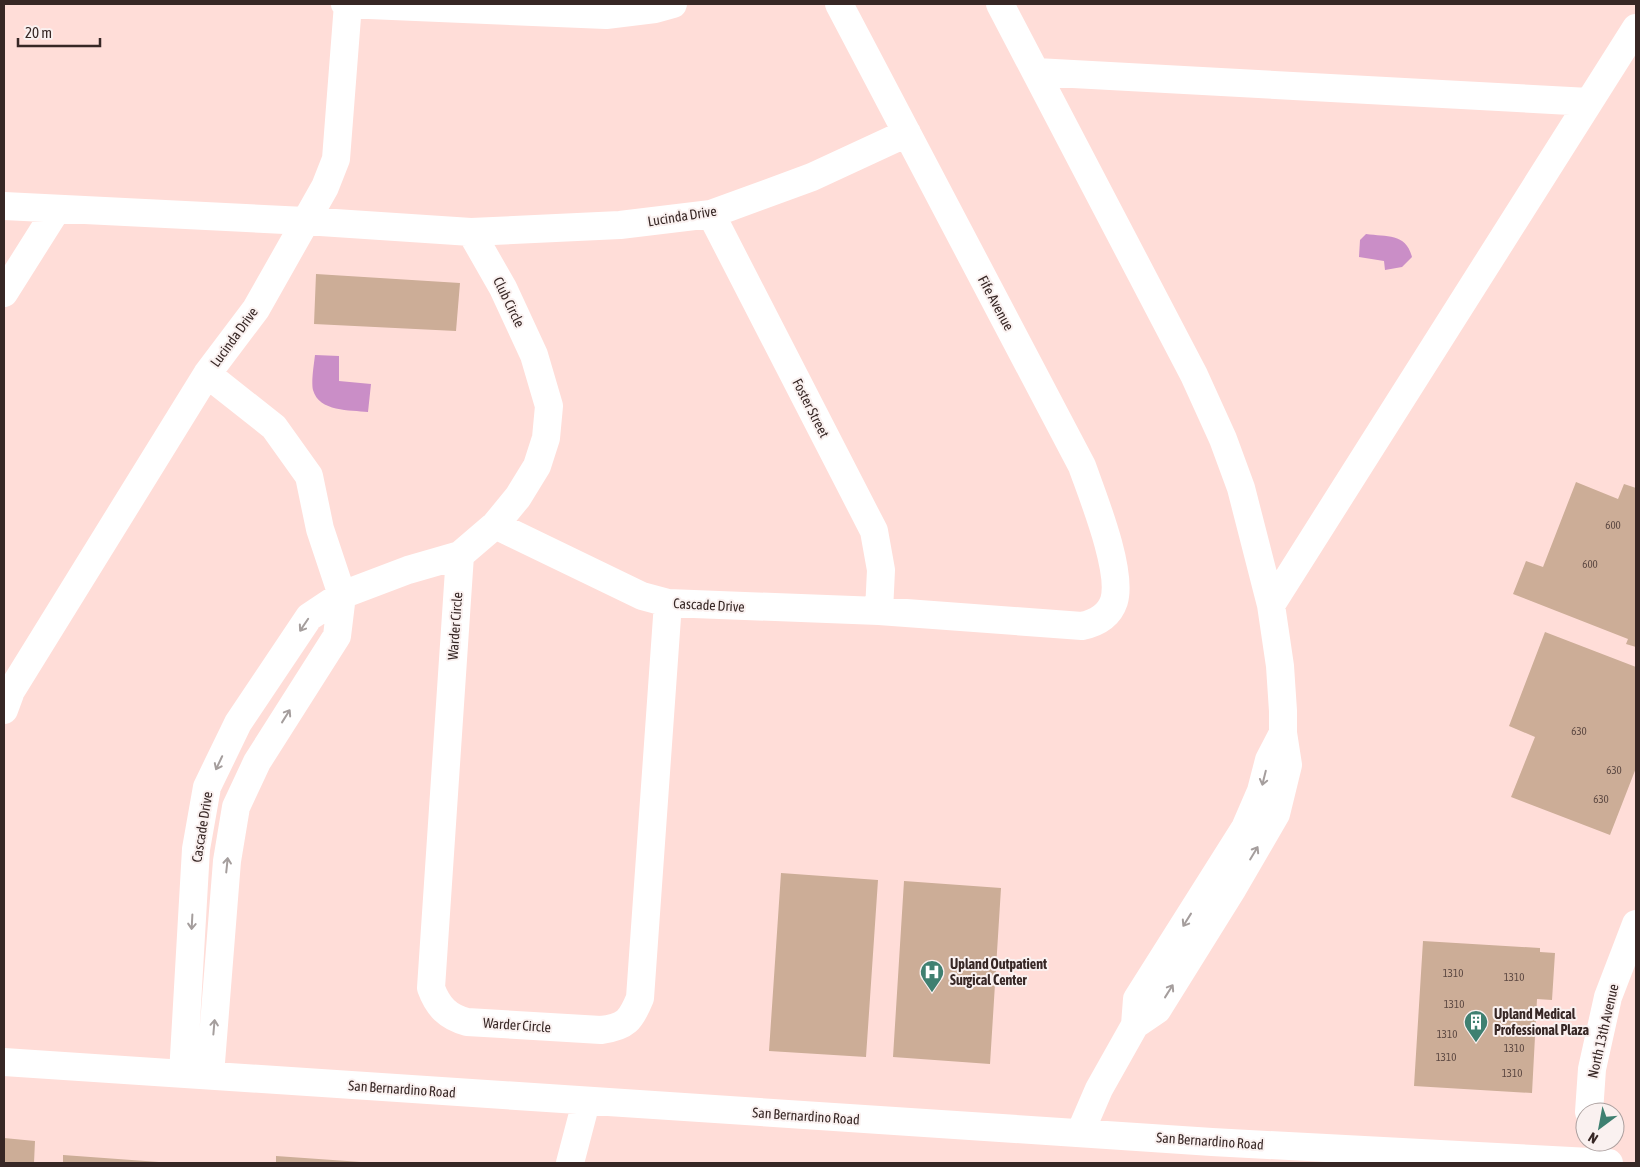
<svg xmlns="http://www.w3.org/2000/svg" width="1640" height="1167" font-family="'Asap Condensed',sans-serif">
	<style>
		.water { fill: #ca8ec7 }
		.building { fill: #ccad97 }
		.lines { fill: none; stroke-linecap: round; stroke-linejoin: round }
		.minor { stroke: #fff; stroke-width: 28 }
		.oneway { stroke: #a59e9d }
		.labels { text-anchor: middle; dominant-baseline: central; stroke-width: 4; stroke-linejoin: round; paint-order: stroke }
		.number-label { font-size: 11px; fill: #5c4842 }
		.street-label { font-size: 14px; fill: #372725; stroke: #faf1f0 }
		.poi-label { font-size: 14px; font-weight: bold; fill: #372725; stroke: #faf1f0; text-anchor: start }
	</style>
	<rect width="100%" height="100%" fill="#ffddd8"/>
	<path class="water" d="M 1366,234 C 1387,237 1406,233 1412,257 L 1402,267 L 1385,270 L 1384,261 L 1359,257 L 1360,240 Z
		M 315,355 L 339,356 L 339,381 L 371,384 L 368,412 C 350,410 319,412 313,390 C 311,382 314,364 315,355 Z"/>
	<path class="building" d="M 316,274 L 460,283 L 456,331 L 314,324 Z
		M 1576,482 L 1618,499 L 1624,484 L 1636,488 L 1636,647 L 1626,644 L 1628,639 L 1513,594 L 1526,561 L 1543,567 Z
		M 1545,632 L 1636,667 L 1636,768 L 1610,835 L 1511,797 L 1535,737 L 1509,726 Z
		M 781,873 L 878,880 L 866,1057 L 769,1051 Z
		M 904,881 L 1001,888 L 990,1064 L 893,1057 Z
		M 1423,941 L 1540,948 L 1540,952 L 1555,953 L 1552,1000 L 1537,999 L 1532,1093 L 1414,1086 Z
		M 4,1138 L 35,1141 L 34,1163 L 4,1163 Z
		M 63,1155 L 159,1162 L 159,1163 L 63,1163 Z
		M 276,1156 L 361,1162 L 361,1163 L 276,1163 Z"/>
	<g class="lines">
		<path class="minor" d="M 345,4 L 606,15 L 655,9 L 673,4
			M 1000,4 L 1194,375 L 1223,439 L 1241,488 L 1271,605
			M 1036,72 L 1589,102
			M 4,206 L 305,221 L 471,232 L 503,288 L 534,355 L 549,406 L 546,438 L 537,466 L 518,497 L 495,525 L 460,555 L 408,570 L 342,595 L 309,617 L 238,723 L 207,787 L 196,849 L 183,1074
			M 711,214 L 874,531 L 881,570 L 879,611
			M 471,232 L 620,225 L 711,214 L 812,177 L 907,133
			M 4,293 L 57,209
			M 207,374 L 274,427 L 309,476 L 320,529 L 342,595 L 337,636 L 257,762 L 236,807 L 227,861 L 210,1075
			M 495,525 L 642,596 L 668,603 L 879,611 L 1082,626 C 1096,623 1109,616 1114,601 C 1123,571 1093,497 1082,466 L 839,4
			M 460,555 L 431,988 C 438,1007 448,1017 467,1022 L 601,1030 C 626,1027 631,1020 640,998 L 668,603
			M 4,710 L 11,691 L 207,374 L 256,309 L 325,187 L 336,159 L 348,4
			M 1135,1025 L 1157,1010 L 1233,888 L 1276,814 L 1288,765 L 1283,733 L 1283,711 L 1280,666 L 1271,605 L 1636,28
			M 4,1062 L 1212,1142 L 1609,1163
			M 1589,1112 L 1592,1069 L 1608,997 L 1636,924
			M 1080,1133 L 1099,1089 L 1135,1025 L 1137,999 L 1245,828 L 1261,791 L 1269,760 L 1283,733
			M 570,1163 L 586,1102"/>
	</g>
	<defs><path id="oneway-shaft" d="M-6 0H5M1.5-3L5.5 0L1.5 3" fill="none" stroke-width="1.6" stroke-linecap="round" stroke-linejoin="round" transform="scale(1.25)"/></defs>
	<g class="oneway">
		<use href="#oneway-shaft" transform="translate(304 625) rotate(124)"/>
		<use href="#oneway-shaft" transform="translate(286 716) rotate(-58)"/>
		<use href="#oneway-shaft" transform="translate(219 763) rotate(115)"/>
		<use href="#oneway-shaft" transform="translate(1264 778) rotate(104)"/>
		<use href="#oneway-shaft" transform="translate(1254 853) rotate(-59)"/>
		<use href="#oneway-shaft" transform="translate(227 865) rotate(-84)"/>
		<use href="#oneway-shaft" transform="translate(1187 920) rotate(122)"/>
		<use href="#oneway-shaft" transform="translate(192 922) rotate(93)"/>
		<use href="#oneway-shaft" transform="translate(1169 991) rotate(-58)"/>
		<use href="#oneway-shaft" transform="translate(214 1027) rotate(-85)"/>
	</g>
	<defs>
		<g id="hospital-pin" transform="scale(1.25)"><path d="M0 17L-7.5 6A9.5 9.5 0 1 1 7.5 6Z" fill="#3f8071" stroke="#faf1f0"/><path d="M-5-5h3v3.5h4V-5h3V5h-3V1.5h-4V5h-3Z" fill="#fff"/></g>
		<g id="building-pin" transform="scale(1.25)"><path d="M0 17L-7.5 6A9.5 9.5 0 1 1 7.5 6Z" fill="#3f8071" stroke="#faf1f0"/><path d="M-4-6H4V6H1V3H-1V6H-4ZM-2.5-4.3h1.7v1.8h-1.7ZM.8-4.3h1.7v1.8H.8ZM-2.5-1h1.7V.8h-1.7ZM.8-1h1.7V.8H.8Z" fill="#fff"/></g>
	</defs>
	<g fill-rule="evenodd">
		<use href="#hospital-pin" x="932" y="972"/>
		<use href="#building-pin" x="1476" y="1022"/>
	</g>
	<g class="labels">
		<g class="number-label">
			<text x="1613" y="525">600</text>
			<text x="1590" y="564">600</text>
			<text x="1579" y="731">630</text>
			<text x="1614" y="770">630</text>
			<text x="1601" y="799">630</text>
			<text x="1453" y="973">1310</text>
			<text x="1514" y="977">1310</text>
			<text x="1454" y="1004">1310</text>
			<text x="1447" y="1034">1310</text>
			<text x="1514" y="1048">1310</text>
			<text x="1446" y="1057">1310</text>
			<text x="1512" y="1073">1310</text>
		</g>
		<g class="street-label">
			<text transform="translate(682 216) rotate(-9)">Lucinda Drive</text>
			<text transform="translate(509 302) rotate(64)">Club Circle</text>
			<text transform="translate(996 303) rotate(62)">Fife Avenue</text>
			<text transform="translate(234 337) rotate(-54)">Lucinda Drive</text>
			<text transform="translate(811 408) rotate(63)">Foster Street</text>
			<text transform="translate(709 605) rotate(3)">Cascade Drive</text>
			<text transform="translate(455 626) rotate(-86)">Warder Circle</text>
			<text transform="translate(202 827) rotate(-81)">Cascade Drive</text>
			<text transform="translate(517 1025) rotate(4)">Warder Circle</text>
			<text transform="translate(1603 1031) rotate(-77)">North 13th Avenue</text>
			<text transform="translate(402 1089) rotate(4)">San Bernardino Road</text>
			<text transform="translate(806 1116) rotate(4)">San Bernardino Road</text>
			<text transform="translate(1210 1141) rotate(4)">San Bernardino Road</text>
		</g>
		<g class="poi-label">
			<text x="950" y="964">Upland Outpatient<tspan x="950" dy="16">Surgical Center</tspan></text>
			<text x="1494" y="1014">Upland Medical<tspan x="1494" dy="16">Professional Plaza</tspan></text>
		</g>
	</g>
	<rect width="1640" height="1167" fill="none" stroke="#372725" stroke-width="10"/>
	<g transform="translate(1600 1127) rotate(212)"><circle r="24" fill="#faf1f0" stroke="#aca09f"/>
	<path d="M0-4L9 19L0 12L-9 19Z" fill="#3f8071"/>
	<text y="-8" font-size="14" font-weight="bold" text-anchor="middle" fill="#372725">N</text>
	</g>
	<path d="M18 38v8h82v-8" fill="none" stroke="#372725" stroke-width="2.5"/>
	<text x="25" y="38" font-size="15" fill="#372725" stroke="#faf1f0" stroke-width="4" paint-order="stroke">20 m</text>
</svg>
